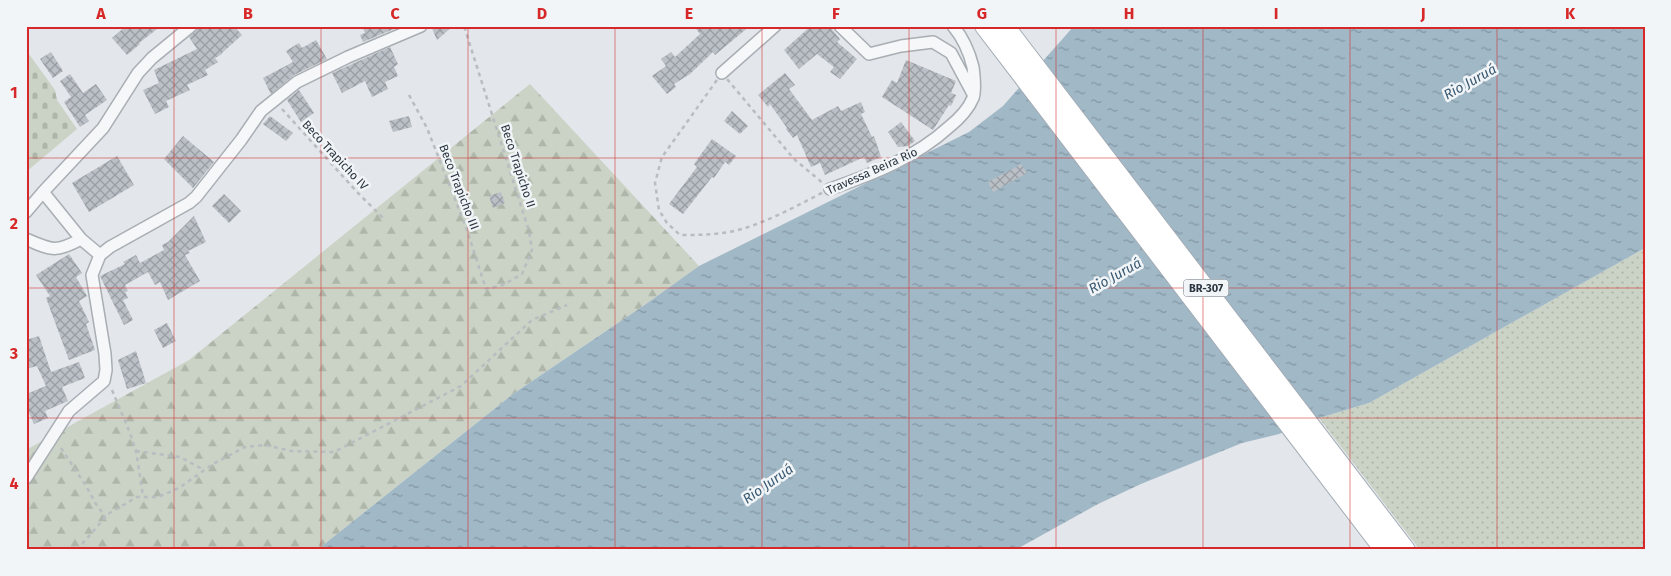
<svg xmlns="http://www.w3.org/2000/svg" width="1671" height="576" font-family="'Fira Sans',sans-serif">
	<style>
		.grass { fill: url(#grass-dots) }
		.forest { fill: url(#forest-firs) }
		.cemetery { fill: url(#cemetery-stones) }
		.water { fill: url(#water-ripples) }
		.building { fill: url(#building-cross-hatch) }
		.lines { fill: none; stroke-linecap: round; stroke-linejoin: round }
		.minor-casing { stroke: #a8aeb4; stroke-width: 14 }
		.primary-casing { stroke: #a3acb5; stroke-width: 20 }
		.path { stroke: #b9bdc1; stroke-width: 2.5; stroke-dasharray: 4 4; stroke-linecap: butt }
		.minor { stroke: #f5f7f8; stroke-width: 11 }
		.primary { stroke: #fff; stroke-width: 18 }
		.grid { fill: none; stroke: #d62828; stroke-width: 1; stroke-opacity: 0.55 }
		.labels { text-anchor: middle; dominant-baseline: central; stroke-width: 5; stroke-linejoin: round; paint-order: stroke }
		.shield { fill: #f2f5f7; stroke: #676f78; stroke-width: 1 }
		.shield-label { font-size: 11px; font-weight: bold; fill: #2c3641 }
		.street-label { font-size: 12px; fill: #2c3641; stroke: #f2f5f7 }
		.water-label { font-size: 14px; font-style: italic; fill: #395972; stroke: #f2f5f7 }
		.neatline { fill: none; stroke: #d62828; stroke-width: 2 }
		.grid-label { font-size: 16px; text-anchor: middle; font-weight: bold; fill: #d62828 }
	</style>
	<defs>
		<pattern id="grass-dots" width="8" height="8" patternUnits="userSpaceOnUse" patternTransform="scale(1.25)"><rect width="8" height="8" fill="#cad3c5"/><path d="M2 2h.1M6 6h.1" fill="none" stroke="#aeb6aa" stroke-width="1.8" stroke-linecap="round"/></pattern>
		<pattern id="forest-firs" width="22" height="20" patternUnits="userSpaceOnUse" patternTransform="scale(1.25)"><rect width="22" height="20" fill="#cad3c5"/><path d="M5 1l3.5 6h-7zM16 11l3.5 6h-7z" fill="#aeb6aa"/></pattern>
		<pattern id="cemetery-stones" width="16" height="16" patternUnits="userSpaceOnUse" patternTransform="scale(1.25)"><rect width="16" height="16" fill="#cad3c5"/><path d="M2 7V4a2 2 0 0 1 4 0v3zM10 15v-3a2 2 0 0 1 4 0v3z" fill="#aeb6aa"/></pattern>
		<pattern id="water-ripples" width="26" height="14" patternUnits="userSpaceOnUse" patternTransform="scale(1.25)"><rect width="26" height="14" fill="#a1b8c7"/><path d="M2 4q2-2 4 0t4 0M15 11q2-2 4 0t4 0" fill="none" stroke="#8396a3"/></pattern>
		<pattern id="building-cross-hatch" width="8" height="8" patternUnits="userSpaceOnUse" patternTransform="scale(1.25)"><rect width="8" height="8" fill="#bac0c6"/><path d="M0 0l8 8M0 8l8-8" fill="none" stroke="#979da2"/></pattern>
	</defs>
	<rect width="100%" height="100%" fill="#e3e6ea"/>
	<path class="grass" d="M 1645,248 L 1645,550 L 1420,550 L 1319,418 L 1369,403 Z"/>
	<path class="forest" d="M 530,84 L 699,266 L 646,304 L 513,394 L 317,550 L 26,550 L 26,450 L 189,360 Z"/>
	<path class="cemetery" d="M 26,50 L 55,90 L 57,100 L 77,129 L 26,172 Z"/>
	<path class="water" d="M 1074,26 L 1645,26 L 1645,248 L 1369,403 L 1319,418 L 1279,434 L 1242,443 L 1141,484 L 1098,504 L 1015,550 L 317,550 L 513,394 L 646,304 L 699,266 L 969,132 L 1003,106 Z"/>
	<path class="building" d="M 126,26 L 161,26 L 139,43 L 140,44 L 127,55 L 112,38 Z
		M 198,26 L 234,26 L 242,35 L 222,53 L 222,54 L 215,58 L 218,62 L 205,70 L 208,75 L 187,85 L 190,90 L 166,101 L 169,107 L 155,114 L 143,90 L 159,83 L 154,70 L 197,49 L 189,37 L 196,31 Z
		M 362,26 L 401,26 L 363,42 L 360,35 L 365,33 Z
		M 431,26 L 453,26 L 437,40 Z
		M 694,26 L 750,26 L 715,55 L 713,52 L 690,74 L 674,84 L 676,87 L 667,94 L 652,76 L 666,66 L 661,59 L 671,52 L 675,57 L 700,34 Z
		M 811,26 L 829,26 L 840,39 L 837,42 L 857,59 L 840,79 L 830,72 L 834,67 L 817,54 L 799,69 L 784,50 Z
		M 316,40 L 327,59 L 294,75 L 271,94 L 263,78 L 293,62 L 286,51 L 299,43 L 302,48 Z
		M 390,47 L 398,64 L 394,67 L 398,76 L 385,82 L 388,89 L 372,97 L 365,81 L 342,93 L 332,73 Z
		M 51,52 L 63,71 L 53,78 L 40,59 Z
		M 906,60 L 956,81 L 951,93 L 956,95 L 951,106 L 949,105 L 933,130 L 882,97 L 892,80 L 897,83 Z
		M 785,73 L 795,85 L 789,89 L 812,120 L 838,106 L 841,111 L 861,102 L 865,112 L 861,114 L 872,137 L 874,136 L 881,157 L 867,163 L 864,157 L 825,175 L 820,163 L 811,167 L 797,135 L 793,138 L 786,129 L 787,128 L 770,104 L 768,107 L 758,95 Z
		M 70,74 L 83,93 L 96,84 L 107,100 L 85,115 L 89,121 L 80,127 L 64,102 L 71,97 L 60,81 Z
		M 299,90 L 314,113 L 301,122 L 287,100 Z
		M 732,111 L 748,126 L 740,134 L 724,121 Z
		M 270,116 L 293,133 L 286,141 L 263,124 Z
		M 409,116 L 412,127 L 393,132 L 389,121 Z
		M 901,122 L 915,141 L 908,146 L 898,147 L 888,132 Z
		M 183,136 L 214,162 L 193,188 L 164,159 Z
		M 712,139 L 736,156 L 729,165 L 725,162 L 714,178 L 712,177 L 683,214 L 669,204 L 697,167 L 694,164 Z
		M 117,156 L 134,185 L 89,212 L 72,183 Z
		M 1021,164 L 1027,173 L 993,192 L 988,182 Z
		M 501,192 L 505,203 L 493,208 L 489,196 Z
		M 224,194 L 241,211 L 229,223 L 212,206 Z
		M 194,216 L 206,242 L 188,251 L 190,253 L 185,255 L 200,281 L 168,300 L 160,282 L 155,285 L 148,272 L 125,285 L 128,291 L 125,292 L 128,298 L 123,300 L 133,320 L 124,325 L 100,276 L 125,264 L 123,262 L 136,255 L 140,263 L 164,250 L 162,245 L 168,242 Z
		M 69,254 L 82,273 L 76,277 L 87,296 L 79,301 L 89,322 L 86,324 L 95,350 L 69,360 L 46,298 L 50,296 L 36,275 Z
		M 167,323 L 176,341 L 163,348 L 154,330 Z
		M 39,336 L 51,372 L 79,362 L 85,378 L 62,387 L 68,401 L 45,411 L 48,418 L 34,424 L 26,406 L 26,394 L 46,386 L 37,366 L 26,369 L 26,340 Z
		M 136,351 L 146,383 L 127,389 L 118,360 Z"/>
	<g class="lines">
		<g class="minor-casing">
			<path id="minor" d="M 840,26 L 869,54 L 901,46 L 933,42 L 951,53 L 973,94
				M 722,73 L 775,26
				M 830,189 C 873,174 915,158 949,127 C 959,119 968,110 973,98 C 976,90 974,75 973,67 C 969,51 964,39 953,26
				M 43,192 L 81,239 L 100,255
				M 26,212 L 43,192 L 103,128 L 138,73 L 152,58 L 191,26
				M 26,239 C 51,250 56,253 81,239
				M 26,478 L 69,411 L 104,381 L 106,370 L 105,354 L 92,275 L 100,255 L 110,247 L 189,203 L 196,197 L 241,140 L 261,111 L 297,82 L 348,57 L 421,26"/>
		</g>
		<g class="primary-casing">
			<path id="primary" d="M 984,26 L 1384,550
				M 1005,26 L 1406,550"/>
		</g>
		<path class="path" d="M 722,73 L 794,159 L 830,189 C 799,204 768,223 734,231 C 716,235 699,235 680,235 L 667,223 L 659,210 L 655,183 L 662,157 Z
			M 409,95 L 427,128 L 467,230 L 486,289 L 503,285 L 522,274 L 532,250 L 529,231 L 464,26
			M 282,109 L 357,192 L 384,219
			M 112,390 L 130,433 L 136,451 L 143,496
			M 61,448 L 86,486 L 96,504 L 105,516
			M 136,451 L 180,457 L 204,470
			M 77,550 L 108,514 L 137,497 L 158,497 L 179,488 L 213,464 L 245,447 L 265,445 L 291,451 L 334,452 L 461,386 L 532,320 L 567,305"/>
		<use href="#minor" class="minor"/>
		<use href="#primary" class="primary"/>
	</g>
	<path class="grid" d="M 174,26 L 174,550M 321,26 L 321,550M 468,26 L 468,550M 615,26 L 615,550M 762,26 L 762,550M 909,26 L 909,550M 1056,26 L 1056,550M 1203,26 L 1203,550M 1350,26 L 1350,550M 1497,26 L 1497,550M 26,158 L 1645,158M 26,288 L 1645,288M 26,418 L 1645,418"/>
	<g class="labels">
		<rect class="shield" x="1183.5" y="279.5" width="45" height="17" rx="4"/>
		<g class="shield-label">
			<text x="1206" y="288">BR-307</text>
		</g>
		<g class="street-label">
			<text transform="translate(335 155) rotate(47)">Beco Trapicho IV</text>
			<text transform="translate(518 166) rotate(72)">Beco Trapicho II</text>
			<text transform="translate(872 171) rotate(-24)">Travessa Beira Rio</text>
			<text transform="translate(459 187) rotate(69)">Beco Trapicho III</text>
		</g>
		<g class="water-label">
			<text transform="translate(1470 82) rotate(-29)">Rio Juruá</text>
			<text transform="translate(1115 276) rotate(-29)">Rio Juruá</text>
			<text transform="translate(768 484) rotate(-35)">Rio Juruá</text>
		</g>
	</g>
	<rect width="1671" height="576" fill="none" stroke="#f2f5f7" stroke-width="55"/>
	<rect x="28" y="28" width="1616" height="520" class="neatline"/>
	<g class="grid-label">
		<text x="101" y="19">A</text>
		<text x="248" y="19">B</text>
		<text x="395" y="19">C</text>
		<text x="542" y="19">D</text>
		<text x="689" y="19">E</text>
		<text x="836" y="19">F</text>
		<text x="982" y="19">G</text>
		<text x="1129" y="19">H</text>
		<text x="1276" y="19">I</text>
		<text x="1423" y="19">J</text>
		<text x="1570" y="19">K</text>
		<text x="14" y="98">1</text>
		<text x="14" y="229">2</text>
		<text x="14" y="359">3</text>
		<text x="14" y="489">4</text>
	</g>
</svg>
